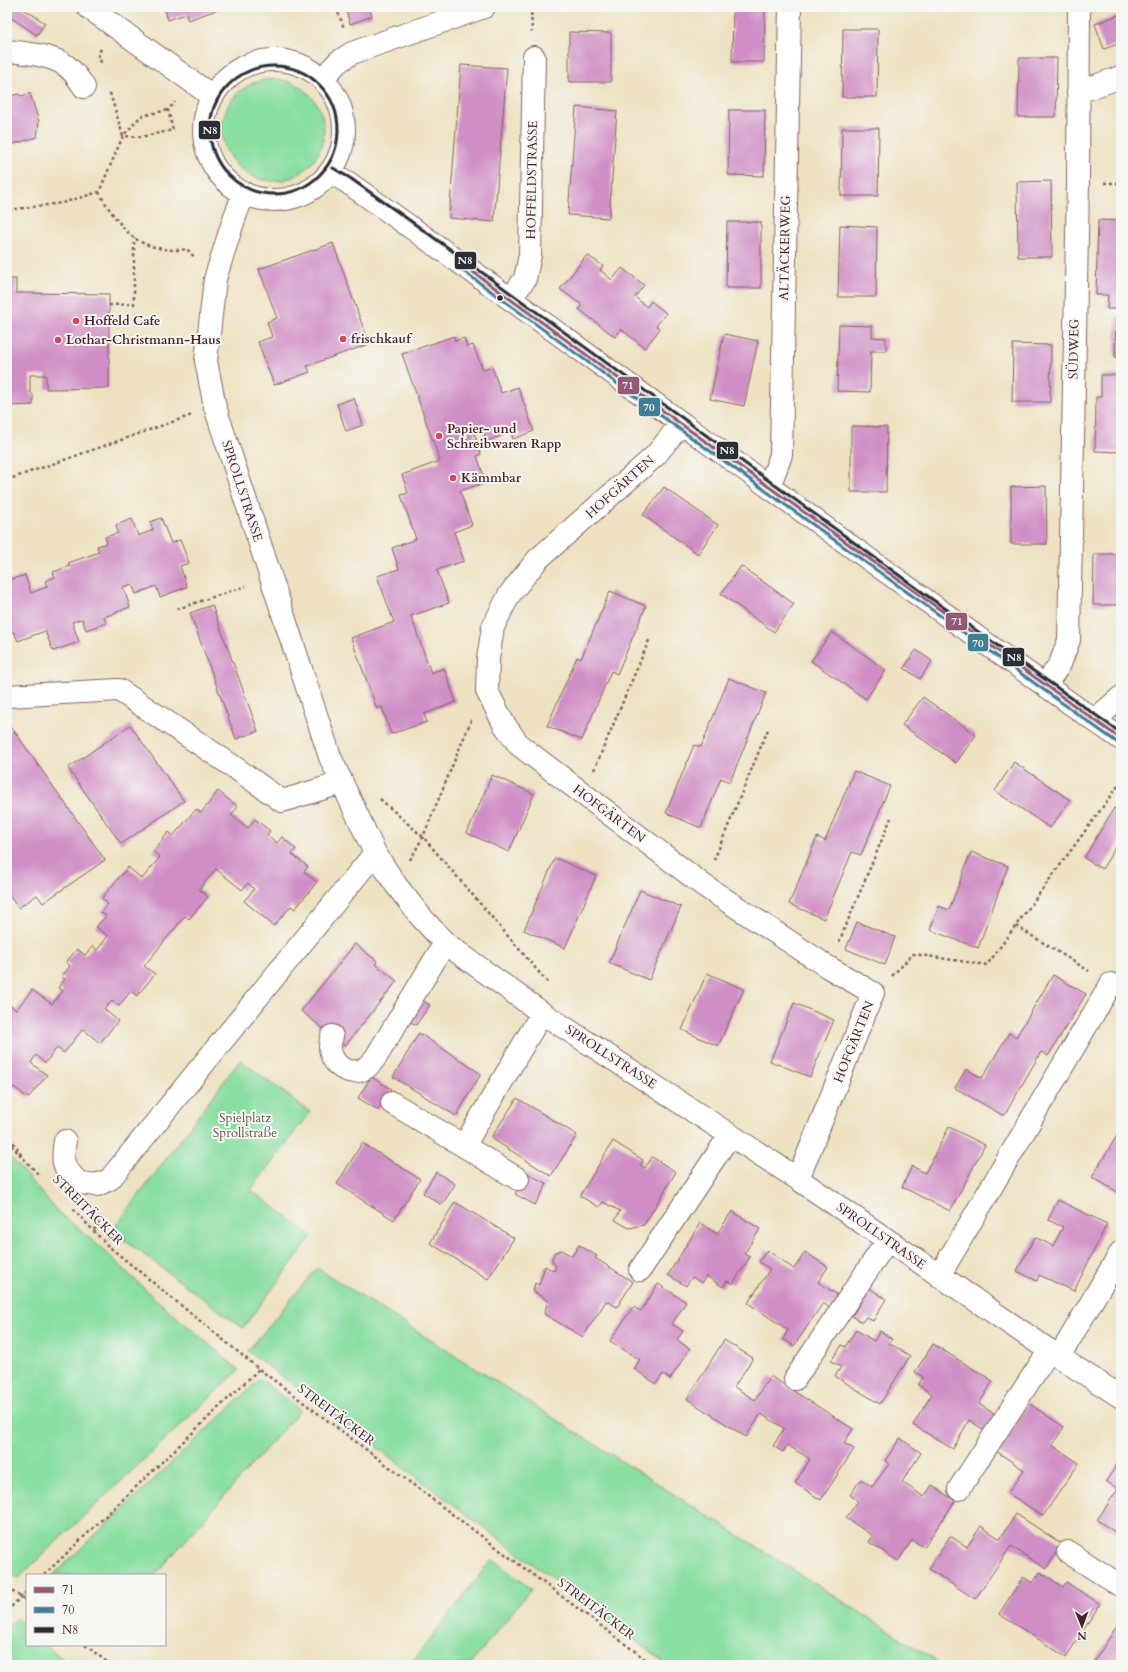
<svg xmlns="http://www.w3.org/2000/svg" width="1128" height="1672" font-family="Cardo,serif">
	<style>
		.green { fill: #88dea0; stroke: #697e66 }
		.building { fill: #cf8ec5 }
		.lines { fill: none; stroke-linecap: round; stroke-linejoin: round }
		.minor-casing { stroke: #836360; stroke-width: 24 }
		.path { stroke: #836360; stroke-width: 2.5; stroke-dasharray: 3 3; stroke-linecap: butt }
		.minor { stroke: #fff; stroke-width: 22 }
		.bus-1-casing { stroke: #f6f6f2; stroke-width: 6 }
		.bus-2-casing { stroke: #f6f6f2; stroke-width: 6 }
		.bus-3-casing { stroke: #f6f6f2; stroke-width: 6 }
		.bus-1 { stroke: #945977; stroke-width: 3 }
		.bus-2 { stroke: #407e98; stroke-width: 3 }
		.bus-3 { stroke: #2c2e35; stroke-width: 3 }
		.bus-dot { fill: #4a1f2b; stroke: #f6f6f2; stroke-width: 1.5 }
		.poi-dot { fill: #d1495b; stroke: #f6f6f2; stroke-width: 1.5 }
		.labels { text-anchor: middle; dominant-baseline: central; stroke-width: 4; stroke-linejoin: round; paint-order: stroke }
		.street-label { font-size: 13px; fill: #4a1f2b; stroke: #f6f6f2 }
		.poi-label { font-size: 13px; font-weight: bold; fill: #4a1f2b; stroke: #f6f6f2; text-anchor: start }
		.park-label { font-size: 13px; fill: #5d584e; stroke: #f6f6f2 }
		.line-badge { stroke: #f6f6f2; stroke-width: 1.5 }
		.badge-label { font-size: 11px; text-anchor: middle; font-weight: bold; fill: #fff }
	</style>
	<rect width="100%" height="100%" fill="#f6f6f2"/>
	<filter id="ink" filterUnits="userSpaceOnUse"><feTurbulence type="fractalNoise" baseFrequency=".025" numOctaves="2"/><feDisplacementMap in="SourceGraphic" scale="8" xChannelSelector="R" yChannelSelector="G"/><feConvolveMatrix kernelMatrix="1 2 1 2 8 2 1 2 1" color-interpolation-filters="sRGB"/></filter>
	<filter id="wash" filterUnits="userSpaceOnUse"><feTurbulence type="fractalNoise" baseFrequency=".012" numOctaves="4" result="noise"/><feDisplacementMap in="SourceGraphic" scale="16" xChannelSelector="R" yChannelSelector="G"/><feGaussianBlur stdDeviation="0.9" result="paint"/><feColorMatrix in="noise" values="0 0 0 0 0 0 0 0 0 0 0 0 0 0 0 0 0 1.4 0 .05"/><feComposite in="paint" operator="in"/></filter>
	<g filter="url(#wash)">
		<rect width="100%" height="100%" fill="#ede1c1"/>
		<path class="green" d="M222 130a51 51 0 1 1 102 0a51 51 0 1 1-102 0Z
			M 240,1060 L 310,1112 L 251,1190 L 312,1236 L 243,1328 L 112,1231 Z
			M 7,1153 L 57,1211 L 106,1252 L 152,1296 L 239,1370 L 18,1578 L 7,1572 Z
			M 317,1268 L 943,1665 L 668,1665 L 248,1351 Z
			M 260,1379 L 300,1410 L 155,1575 L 53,1575 Z
			M 492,1559 L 531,1589 L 470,1665 L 410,1665 Z
			M 16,1618 L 27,1628 L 27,1645 L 46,1645 L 70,1665 L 7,1665 L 7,1628 Z"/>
		<g id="blocks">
			<path class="building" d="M 7,7 L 21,7 L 45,23 L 37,35 L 10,17 L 7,21 Z
				M 164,7 L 225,7 L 188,20 L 186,14 L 168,20 Z
				M 345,7 L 369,7 L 372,16 L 350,24 Z
				M 733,7 L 765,7 L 764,62 L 732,62 Z
				M 1121,14 L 1121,43 L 1104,49 L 1095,24 Z
				M 843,29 L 878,29 L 877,97 L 842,97 Z
				M 569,32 L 611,33 L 611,82 L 569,82 Z
				M 1019,58 L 1057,58 L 1056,117 L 1018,117 Z
				M 461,65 L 507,68 L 494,222 L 449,218 Z
				M 30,93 L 39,122 L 37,137 L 7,146 L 7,100 L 8,97 L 18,94 L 22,96 Z
				M 576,107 L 617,111 L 609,218 L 568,215 Z
				M 729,110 L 765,110 L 764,176 L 728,175 Z
				M 842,128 L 879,128 L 878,196 L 841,196 Z
				M 1051,181 L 1052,257 L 1018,257 L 1017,182 Z
				M 1098,220 L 1121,221 L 1121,309 L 1107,309 L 1108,295 L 1096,295 Z
				M 727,222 L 761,222 L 761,288 L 726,288 Z
				M 840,225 L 877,227 L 876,297 L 838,297 Z
				M 333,243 L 369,344 L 307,366 L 310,372 L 274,385 L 258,342 L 272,337 L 267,322 L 277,318 L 259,269 Z
				M 587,255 L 603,266 L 600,270 L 612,280 L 622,268 L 644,285 L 635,297 L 647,307 L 651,301 L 666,313 L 656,326 L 660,329 L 645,348 L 621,329 L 615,337 L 579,309 L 582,305 L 560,289 Z
				M 7,279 L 16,279 L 16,293 L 109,294 L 109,388 L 46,389 L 46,375 L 30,375 L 30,392 L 33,395 L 33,405 L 7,406 Z
				M 1116,317 L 1121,317 L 1121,357 L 1115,357 Z
				M 839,325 L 872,326 L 872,337 L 886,338 L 886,351 L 871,351 L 870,392 L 837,391 Z
				M 724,334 L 758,341 L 744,406 L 710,399 Z
				M 454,336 L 455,341 L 464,338 L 467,347 L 473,345 L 483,370 L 492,367 L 501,393 L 518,387 L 534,431 L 513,439 L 511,432 L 487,441 L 483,430 L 474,433 L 481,454 L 477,456 L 486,482 L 460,491 L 472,525 L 454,532 L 464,561 L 437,570 L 449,603 L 411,616 L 431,673 L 444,668 L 456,702 L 424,714 L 427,722 L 391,734 L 382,707 L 377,709 L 351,638 L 394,622 L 377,576 L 399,569 L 392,548 L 416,539 L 401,495 L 408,493 L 402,475 L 440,461 L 402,354 Z
				M 1013,344 L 1051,345 L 1050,402 L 1012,402 Z
				M 1101,375 L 1121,375 L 1121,452 L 1095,451 L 1096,397 L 1101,397 Z
				M 354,398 L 363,425 L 346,431 L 337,404 Z
				M 851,426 L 887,427 L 886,492 L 851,492 Z
				M 1046,486 L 1047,544 L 1011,544 L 1011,487 Z
				M 664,487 L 718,525 L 698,554 L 643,515 Z
				M 161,518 L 171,543 L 180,540 L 189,563 L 180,566 L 187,587 L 160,597 L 156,586 L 136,594 L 132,584 L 123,587 L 130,607 L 104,617 L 106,623 L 86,630 L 82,619 L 72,622 L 79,642 L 53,651 L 45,631 L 18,641 L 14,632 L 7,635 L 7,573 L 10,580 L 25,575 L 31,593 L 47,587 L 45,581 L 55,577 L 53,572 L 70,566 L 68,563 L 99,552 L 97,546 L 107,543 L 105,537 L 118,533 L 116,525 L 132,519 L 138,536 L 153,530 L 150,522 Z
				M 1094,554 L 1121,554 L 1121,605 L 1093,605 Z
				M 741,566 L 794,604 L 774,632 L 721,594 Z
				M 610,591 L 646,606 L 617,674 L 611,671 L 582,740 L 547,726 L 577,657 L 581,659 Z
				M 212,605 L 258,731 L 236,739 L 190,613 Z
				M 832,632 L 886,670 L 866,699 L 811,661 Z
				M 916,650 L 932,661 L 920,679 L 904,668 Z
				M 729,678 L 766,693 L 730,782 L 721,778 L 701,828 L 666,813 L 694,745 L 701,747 Z
				M 923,697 L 976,735 L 956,763 L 902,725 Z
				M 130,725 L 184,801 L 121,844 L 68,768 Z
				M 12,728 L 105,860 L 43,903 L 37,895 L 18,908 L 7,892 L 7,731 Z
				M 1014,762 L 1070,800 L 1050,828 L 995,791 Z
				M 854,771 L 890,786 L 861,855 L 852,852 L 824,919 L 789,904 L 817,837 L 825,841 Z
				M 492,775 L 534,794 L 509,852 L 467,833 Z
				M 218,791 L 238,807 L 231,815 L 248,828 L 255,819 L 270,831 L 267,835 L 277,843 L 282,837 L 296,849 L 292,854 L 308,867 L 304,872 L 317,882 L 295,909 L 291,906 L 274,926 L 244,901 L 254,889 L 248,883 L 242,890 L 216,869 L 199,889 L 208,897 L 189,919 L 185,916 L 144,966 L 155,974 L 137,996 L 131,991 L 119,1006 L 112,1001 L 104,1009 L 118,1021 L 100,1043 L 83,1029 L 64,1053 L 57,1048 L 45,1063 L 36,1055 L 31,1063 L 47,1075 L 28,1098 L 14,1087 L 7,1096 L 7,1003 L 16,1010 L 32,990 L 52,1004 L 63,991 L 58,988 L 65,979 L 61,977 L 70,966 L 66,962 L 77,949 L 85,955 L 93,946 L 97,950 L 108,936 L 96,927 L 106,916 L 101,912 L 108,904 L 102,898 L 128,867 L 142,879 L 160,857 L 153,851 L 169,832 L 173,836 L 196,809 L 201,813 Z
				M 1114,808 L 1121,812 L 1121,839 L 1102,869 L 1084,858 Z
				M 971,852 L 1008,866 L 978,948 L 930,930 L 939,906 L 949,910 Z
				M 555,858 L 596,876 L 565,948 L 524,930 Z
				M 640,890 L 681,907 L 649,980 L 609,963 Z
				M 857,922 L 895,937 L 885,965 L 846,949 Z
				M 355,944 L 377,961 L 375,964 L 397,981 L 345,1046 L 301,1011 Z
				M 707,973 L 744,989 L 718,1046 L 682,1030 Z
				M 1053,975 L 1086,994 L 1048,1056 L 1041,1052 L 1004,1116 L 955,1088 L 966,1069 L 982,1078 L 1009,1033 L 1016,1037 Z
				M 420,999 L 430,1005 L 416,1025 L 406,1019 Z
				M 794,1003 L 834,1020 L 810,1077 L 770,1061 Z
				M 419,1033 L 481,1074 L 456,1116 L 393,1077 Z
				M 371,1077 L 391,1089 L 378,1110 L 358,1098 Z
				M 517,1098 L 577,1135 L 551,1176 L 491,1138 Z
				M 949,1127 L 985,1145 L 950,1211 L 902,1187 L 912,1166 L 925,1173 Z
				M 1121,1129 L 1121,1194 L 1092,1177 Z
				M 613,1141 L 643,1160 L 640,1165 L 645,1168 L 652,1157 L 676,1172 L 644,1225 L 629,1228 L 615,1220 L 620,1211 L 603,1202 L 599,1207 L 580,1196 Z
				M 362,1143 L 420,1179 L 394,1220 L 337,1184 Z
				M 436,1172 L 455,1184 L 442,1205 L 423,1193 Z
				M 527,1173 L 547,1184 L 535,1205 L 515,1194 Z
				M 1058,1200 L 1107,1224 L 1074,1291 L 1039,1275 L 1037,1281 L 1017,1271 L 1035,1237 L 1053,1246 L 1063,1227 L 1048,1220 Z
				M 455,1202 L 514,1238 L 488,1279 L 430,1243 Z
				M 732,1211 L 760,1229 L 744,1254 L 750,1257 L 733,1284 L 727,1281 L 723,1287 L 706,1276 L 702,1283 L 692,1277 L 686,1286 L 668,1275 L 700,1223 L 717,1234 Z
				M 579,1245 L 597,1256 L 595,1258 L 633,1282 L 617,1307 L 606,1301 L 583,1337 L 544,1314 L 548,1301 L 533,1291 L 535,1283 L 539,1285 L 545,1266 L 554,1271 L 556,1266 L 552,1261 L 552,1258 L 555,1252 L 561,1250 L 572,1256 Z
				M 767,1250 L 794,1269 L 805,1252 L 828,1267 L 818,1282 L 841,1297 L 833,1310 L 823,1303 L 794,1346 L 783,1339 L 788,1330 L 748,1303 L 770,1269 L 759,1262 Z
				M 658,1284 L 686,1302 L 672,1324 L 683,1331 L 677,1340 L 690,1349 L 670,1379 L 663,1374 L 656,1384 L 634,1369 L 640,1360 L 610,1341 L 633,1307 L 641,1311 Z
				M 869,1288 L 886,1299 L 873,1321 L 866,1317 L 862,1322 L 852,1316 Z
				M 856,1330 L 874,1341 L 880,1331 L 892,1339 L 889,1343 L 910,1356 L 880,1404 L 835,1376 L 841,1367 L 831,1361 L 842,1345 L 845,1347 Z
				M 724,1340 L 753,1358 L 734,1387 L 755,1400 L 770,1376 L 853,1429 L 844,1443 L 854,1449 L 821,1500 L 795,1483 L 810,1459 L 787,1445 L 783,1452 L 773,1446 L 784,1428 L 761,1414 L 746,1437 L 687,1399 Z
				M 933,1344 L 993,1381 L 979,1404 L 998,1416 L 987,1432 L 969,1420 L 953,1449 L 913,1425 L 932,1394 L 918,1385 L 923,1377 L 915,1372 Z
				M 1028,1403 L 1064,1427 L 1052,1445 L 1079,1463 L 1043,1516 L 1008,1493 L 1024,1470 L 996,1451 Z
				M 900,1438 L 921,1453 L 902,1482 L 924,1497 L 932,1485 L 955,1501 L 924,1547 L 912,1540 L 898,1561 L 869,1542 L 873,1536 L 846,1518 L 858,1501 L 850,1495 L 861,1479 L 872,1487 L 889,1464 L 885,1461 Z
				M 1118,1463 L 1121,1466 L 1121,1536 L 1097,1520 L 1118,1489 L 1106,1481 Z
				M 1016,1514 L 1062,1544 L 1046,1569 L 1011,1546 L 975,1599 L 929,1569 L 950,1536 L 967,1547 L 981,1526 L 1000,1539 Z
				M 1040,1572 L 1063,1587 L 1066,1582 L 1100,1604 L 1066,1657 L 999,1614 L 1023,1577 L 1033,1583 Z
				M 1118,1624 L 1121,1625 L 1121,1665 L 1092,1665 Z"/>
		</g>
	</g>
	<g filter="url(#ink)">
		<use href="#blocks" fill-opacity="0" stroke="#836360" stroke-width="1"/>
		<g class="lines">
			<g class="minor-casing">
				<path id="minor" d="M 88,7 L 212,96
					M 7,51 C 24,53 44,54 60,62 C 71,67 78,78 84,87
					M204 130a70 70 0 1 1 140 0a70 70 0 1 1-140 0Z
					M 322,79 L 338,62 L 352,53 L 484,7
					M 1078,92 L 1121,77
					M 330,172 L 347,182 C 606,365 860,557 1121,739
					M 244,193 L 234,219 L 215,279 L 206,361 L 215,407 L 330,757 L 375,853 L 396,885 L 421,917 L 445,943 L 542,1013 L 798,1179 L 1059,1357 L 1121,1397
					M 511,298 L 525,279 L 530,255 L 534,57
					M 681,424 L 655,456 L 538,559 L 509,595 L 493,627 L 488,659 L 487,691 L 504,724 L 519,745 L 703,885 L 828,967 L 873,993 L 798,1179
					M 769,487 L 781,455 L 790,7
					M 1045,685 L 1060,664 L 1069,640 L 1078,184 L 1079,7
					M 7,696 L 119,690 L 234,767 L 282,801 L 341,783
					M 1095,720 L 1121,697
					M 332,1036 C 324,1057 342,1077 362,1070 C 369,1067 372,1062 376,1057 L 445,943
					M 392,1103 L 464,1146 L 542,1013
					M 65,1141 C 61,1165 63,1166 79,1183 L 97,1185 L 110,1179 L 375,853
					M 464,1146 L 518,1179
					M 640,1270 L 730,1135
					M 939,1276 L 1111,984
					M 1059,1357 L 1121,1252
					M 795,1379 L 887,1241
					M 959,1489 L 1049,1351
					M 1068,1552 L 1121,1586"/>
			</g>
			<path class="path" d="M 336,7 L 344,28
				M 531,7 L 532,32
				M 101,49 L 98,54 L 102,65
				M 110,93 L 123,136 L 141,137 L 173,130 L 168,110 L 175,102
				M 1104,183 L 1121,183
				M 99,192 C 107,207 120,226 133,237 C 147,248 171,252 187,249 L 195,258
				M 9,210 L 62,203 L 99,192 L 123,136 L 141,116 L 168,110
				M 7,216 L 9,210
				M 109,305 L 134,304 L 134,238
				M 7,480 L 192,415
				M 177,609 L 246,586
				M 594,770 L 650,638
				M 380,799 L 423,837 L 549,984
				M 410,860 L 423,837 L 472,718
				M 714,860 L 769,727
				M 1016,926 L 1089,971
				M 839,942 L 891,818
				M 892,976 L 913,954 L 987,965 L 1121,782
				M 7,1132 L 21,1155
				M 7,1141 L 40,1176
				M 73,1209 L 107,1245 L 259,1369 L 653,1665
				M 94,1230 L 104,1216
				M 44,1575 L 259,1369
				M 7,1588 L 27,1601
				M 7,1611 L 27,1591
				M 85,1645 L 111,1665"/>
			<use href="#minor" class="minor"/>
			<g class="bus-1-casing">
				<path id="bus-1" d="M 465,266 L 681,424 L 1121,739"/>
			</g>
			<g class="bus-2-casing">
				<path id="bus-2" d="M 462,270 L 678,428 L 1118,743"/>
			</g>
			<g class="bus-3-casing">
				<path id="bus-3" d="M210 130a64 64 0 1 1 128 0a64 64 0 1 1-128 0Z
					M 333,168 L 350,178 L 447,247 L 929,597 L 1121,733"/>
			</g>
			<use href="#bus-1" class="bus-1"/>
			<use href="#bus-2" class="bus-2"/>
			<use href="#bus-3" class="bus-3"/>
		</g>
	</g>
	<circle class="bus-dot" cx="500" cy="298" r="3.5"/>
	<g class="poi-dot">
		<circle cx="76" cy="321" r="4"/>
		<circle cx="343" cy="339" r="4"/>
		<circle cx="58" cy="340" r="4"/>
		<circle cx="439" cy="436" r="4"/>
		<circle cx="453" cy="478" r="4"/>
	</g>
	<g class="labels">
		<g class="street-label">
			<text transform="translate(532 180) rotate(-89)">HOFFELDSTRASSE</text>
			<text transform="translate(785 248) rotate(-89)">ALTÄCKERWEG</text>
			<text transform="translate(1074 349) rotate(-89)">SÜDWEG</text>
			<text transform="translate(620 487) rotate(-42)">HOFGÄRTEN</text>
			<text transform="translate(242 491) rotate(72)">SPROLLSTRASSE</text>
			<text transform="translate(609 814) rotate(37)">HOFGÄRTEN</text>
			<text transform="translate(854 1042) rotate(-68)">HOFGÄRTEN</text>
			<text transform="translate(611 1057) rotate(33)">SPROLLSTRASSE</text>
			<text transform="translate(88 1210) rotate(45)">STREITÄCKER</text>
			<text transform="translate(881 1236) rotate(35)">SPROLLSTRASSE</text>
			<text transform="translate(336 1415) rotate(37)">STREITÄCKER</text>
			<text transform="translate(596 1609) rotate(37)">STREITÄCKER</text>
		</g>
		<g class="poi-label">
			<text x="84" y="321">Hoffeld Cafe</text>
			<text x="351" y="339">frischkauf</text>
			<text x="66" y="340">Lothar-Christmann-Haus</text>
			<text x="447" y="429">Papier- und<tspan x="447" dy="15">Schreibwaren Rapp</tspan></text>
			<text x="461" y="478">Kämmbar</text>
		</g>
		<g class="park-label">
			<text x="245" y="1118">Spielplatz<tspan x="245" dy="15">Sprollstraße</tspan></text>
		</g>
	</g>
	<g class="line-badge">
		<rect x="198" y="120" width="23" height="20" rx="4" fill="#2c2e35"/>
		<rect x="454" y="251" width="23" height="19" rx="4" fill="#2c2e35"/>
		<rect x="617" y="376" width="23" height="19" rx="4" fill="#945977"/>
		<rect x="638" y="397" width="23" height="20" rx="4" fill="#407e98"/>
		<rect x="716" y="441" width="23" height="19" rx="4" fill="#2c2e35"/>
		<rect x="945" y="612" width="23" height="19" rx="4" fill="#945977"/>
		<rect x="967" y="633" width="22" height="19" rx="4" fill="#407e98"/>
		<rect x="1002" y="647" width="23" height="20" rx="4" fill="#2c2e35"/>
	</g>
	<g class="badge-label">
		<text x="210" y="134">N8</text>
		<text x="465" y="264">N8</text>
		<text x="628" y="389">71</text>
		<text x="649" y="411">70</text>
		<text x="727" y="454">N8</text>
		<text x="957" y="625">71</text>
		<text x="978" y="647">70</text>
		<text x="1014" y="661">N8</text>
	</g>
	<rect width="1128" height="1672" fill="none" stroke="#f6f6f2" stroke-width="24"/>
	<rect x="26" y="1574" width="140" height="72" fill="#f6f6f2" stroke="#b1a0a2"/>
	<rect x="34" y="1587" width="20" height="6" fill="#945977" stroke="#b1a0a2"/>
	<text x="62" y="1594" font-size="12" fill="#4a1f2b">71</text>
	<rect x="34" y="1607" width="20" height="6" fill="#407e98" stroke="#b1a0a2"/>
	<text x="62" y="1614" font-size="12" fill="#4a1f2b">70</text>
	<rect x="34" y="1627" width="20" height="6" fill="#2c2e35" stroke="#b1a0a2"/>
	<text x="62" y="1634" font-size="12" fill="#4a1f2b">N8</text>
	<g transform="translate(1082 1626) rotate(179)" stroke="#f6f6f2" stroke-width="3" paint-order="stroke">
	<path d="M0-3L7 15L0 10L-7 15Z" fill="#4a1f2b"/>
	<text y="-6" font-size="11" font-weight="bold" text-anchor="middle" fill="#4a1f2b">N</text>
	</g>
</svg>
